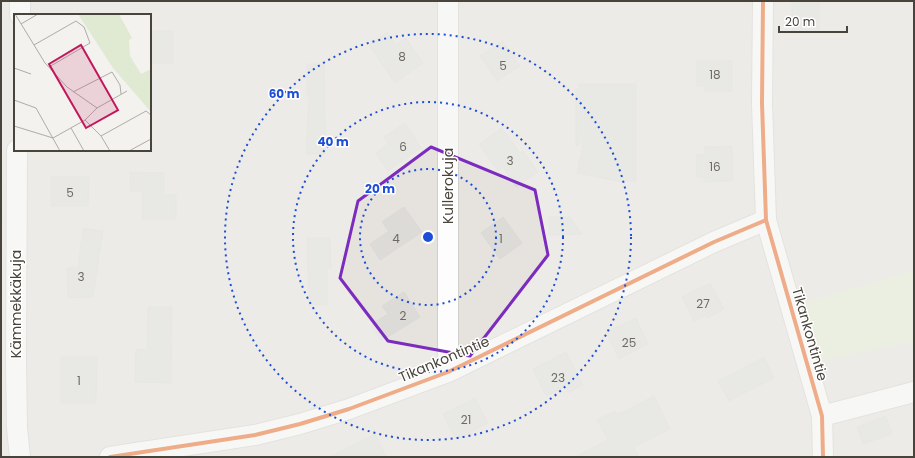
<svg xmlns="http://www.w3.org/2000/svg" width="915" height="458" font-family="Poppins,sans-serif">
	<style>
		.residential { fill: #e6e3de; fill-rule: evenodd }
		.green { fill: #e0ead2 }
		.building { fill: #dcdbd8; stroke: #dbd9d5 }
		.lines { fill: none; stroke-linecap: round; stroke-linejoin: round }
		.minor-casing { stroke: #d1cfcc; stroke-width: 22 }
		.minor { stroke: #fdfdfd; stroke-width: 20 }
		.cycleway-casing { stroke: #fff; stroke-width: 6 }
		.cycleway { stroke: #e8590c; stroke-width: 4 }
		.marked { fill: none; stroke: #7b2cbf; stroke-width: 3; stroke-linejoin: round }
		.ring { fill: none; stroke: #1d4ed8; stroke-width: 2; stroke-dasharray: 2 4 }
		.labels { text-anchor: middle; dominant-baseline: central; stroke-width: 3; stroke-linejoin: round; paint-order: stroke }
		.number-label { font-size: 12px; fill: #6e6a63 }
		.street-label { font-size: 14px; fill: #49443b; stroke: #fff }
		.inset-road { fill: none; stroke: #afaca7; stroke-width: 1 }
		.view { fill: #c2185b; fill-opacity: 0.15; stroke: #c2185b; stroke-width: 2 }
		.inset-edge { fill: none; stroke: #49443b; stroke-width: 2 }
		.centre { fill: #1d4ed8; stroke: #fff; stroke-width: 2 }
		.ring-label { font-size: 12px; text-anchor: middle; font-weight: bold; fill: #1d4ed8; stroke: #fff; stroke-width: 3; stroke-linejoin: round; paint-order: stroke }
	</style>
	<rect width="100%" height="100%" fill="#f3f2ef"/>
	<path class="residential" d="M 1,1 L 914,1 L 914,457 L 1,457 ZM 15,15 L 150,15 L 150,150 L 15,150 Z"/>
	<path class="green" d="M 914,270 L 914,342 L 821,361 L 803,303 Z"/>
	<path class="building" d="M 792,1 L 819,1 L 819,32 L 792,32 Z
		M 150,31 L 173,31 L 173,63 L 150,63 Z
		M 387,32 L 396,45 L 406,38 L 423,63 L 395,83 L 369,45 Z
		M 503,41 L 520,66 L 497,81 L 480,56 Z
		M 697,61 L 732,61 L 732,91 L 705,91 L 705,86 L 697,86 Z
		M 307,64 L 324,64 L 325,121 L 326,121 L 325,154 L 306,154 L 309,96 L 307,96 Z
		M 579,84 L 636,84 L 636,181 L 616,181 L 577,173 L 584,141 L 576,146 L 576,89 L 580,89 Z
		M 405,123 L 421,148 L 388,171 L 376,153 L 388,144 L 384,137 Z
		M 502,128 L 520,153 L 523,151 L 538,172 L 516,187 L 503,167 L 498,171 L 479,144 Z
		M 732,146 L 733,181 L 704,182 L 704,177 L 697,177 L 696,155 L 705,155 L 705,147 Z
		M 130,172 L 164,173 L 164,195 L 176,195 L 176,219 L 142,219 L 143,191 L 130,191 Z
		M 51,177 L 89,177 L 88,206 L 51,206 Z
		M 404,207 L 422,232 L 380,260 L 370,244 L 389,231 L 382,222 Z
		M 503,217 L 522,243 L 500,259 L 481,233 Z
		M 549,217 L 570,217 L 582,234 L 549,235 Z
		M 83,228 L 103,231 L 93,297 L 68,298 L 67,268 L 78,268 Z
		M 307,238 L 330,238 L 331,268 L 327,268 L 327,305 L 309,305 Z
		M 710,283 L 724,309 L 708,318 L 706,315 L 694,322 L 682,297 Z
		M 404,292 L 420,317 L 381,341 L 371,325 L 388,314 L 382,306 Z
		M 148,307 L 172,307 L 171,383 L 135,382 L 136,349 L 147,350 Z
		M 636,318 L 648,344 L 619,359 L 606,332 Z
		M 566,352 L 583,385 L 568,393 L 565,387 L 546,396 L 533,369 Z
		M 61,357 L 97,357 L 96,403 L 61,403 Z
		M 764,357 L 774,378 L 729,401 L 718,381 Z
		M 654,396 L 670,429 L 634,447 L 639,457 L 575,457 L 608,440 L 597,420 L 615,411 L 617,415 Z
		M 475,398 L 488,423 L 456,440 L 443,414 Z
		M 886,416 L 892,434 L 863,444 L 857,427 Z
		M 375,434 L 386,457 L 329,457 Z"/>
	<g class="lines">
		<g class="minor-casing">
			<path id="minor" d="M 448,1 L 448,372
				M 763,1 L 762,103 L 766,220 L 822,416 L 823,457
				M 20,15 L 20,1
				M 17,150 L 16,361 L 17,428 L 20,457
				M 822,416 L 914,392
				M 110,457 L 255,435 L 300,424 L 349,409 L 448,372 L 714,242 L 766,220"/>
		</g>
		<use href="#minor" class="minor"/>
		<g class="cycleway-casing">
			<path id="cycleway" d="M 763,1 L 762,103 L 766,220 L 822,416 L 823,457
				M 110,457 L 255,435 L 300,424 L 349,409 L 448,372 L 714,242 L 766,220"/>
		</g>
		<use href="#cycleway" class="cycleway"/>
	</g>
	<path d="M0 0H915V458H0ZM 431,147 L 535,190 L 548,255 L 470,356 L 388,341 L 340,278 L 358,201 Z" fill="#f3f2ef" fill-opacity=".55" fill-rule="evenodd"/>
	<path class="marked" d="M 431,147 L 535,190 L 548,255 L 470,356 L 388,341 L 340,278 L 358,201 Z"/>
	<g class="ring">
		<circle cx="428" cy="237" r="68"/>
		<circle cx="428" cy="237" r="135"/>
		<circle cx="428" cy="237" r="203"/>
	</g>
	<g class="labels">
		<g class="number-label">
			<text x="402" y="56">8</text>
			<text x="503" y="65">5</text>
			<text x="715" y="74">18</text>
			<text x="403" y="146">6</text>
			<text x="510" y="160">3</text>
			<text x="715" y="166">16</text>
			<text x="70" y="192">5</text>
			<text x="396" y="238">4</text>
			<text x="501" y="238">1</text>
			<text x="81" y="276">3</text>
			<text x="703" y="303">27</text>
			<text x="403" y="315">2</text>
			<text x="629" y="342">25</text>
			<text x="558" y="377">23</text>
			<text x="79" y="380">1</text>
			<text x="466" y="419">21</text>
		</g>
		<g class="street-label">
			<text transform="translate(448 186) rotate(-90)">Kullerokuja</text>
			<text transform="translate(16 304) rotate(-90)">Kämmekkäkuja</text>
			<text transform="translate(810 334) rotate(74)">Tikankontintie</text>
			<text transform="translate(444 359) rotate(-23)">Tikankontintie</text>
		</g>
	</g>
	<g transform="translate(14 14)">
		<rect width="137" height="137" fill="#f3f2ef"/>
		<path d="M 64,0 L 105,0 L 118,24 L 115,26 L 116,42 L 127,60 L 137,55 L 137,98 L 99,54 Z" fill="#e0ead2"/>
		<path class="inset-road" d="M 1,0 L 31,49 L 53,73 L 83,94M 7,10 L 24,0M 20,31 L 62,7 L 70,13 L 76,29 L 35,53M 0,54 L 17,60M 59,78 L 98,58 L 106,71 L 107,80M 0,86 L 22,94 L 46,137M 71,106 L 87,122 L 96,137M 0,112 L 39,124 L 71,106 L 83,94 L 113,77M 57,114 L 70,137M 87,122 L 132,97 L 137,101M 115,137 L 137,125"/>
		<path class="view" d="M 67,31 L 104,96 L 72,114 L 35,50 Z"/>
		<rect width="137" height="137" class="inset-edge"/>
	</g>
	<circle cx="428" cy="237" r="6" class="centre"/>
	<g class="ring-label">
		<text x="284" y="98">60 m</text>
		<text x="333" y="146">40 m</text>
		<text x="380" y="193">20 m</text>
	</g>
	<rect width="915" height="458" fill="none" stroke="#49443b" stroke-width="4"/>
	<path d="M779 26v6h68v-6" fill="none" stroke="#49443b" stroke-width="2"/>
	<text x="785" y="26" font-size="12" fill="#49443b" stroke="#ffffff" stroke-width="3" paint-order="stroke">20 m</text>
</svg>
